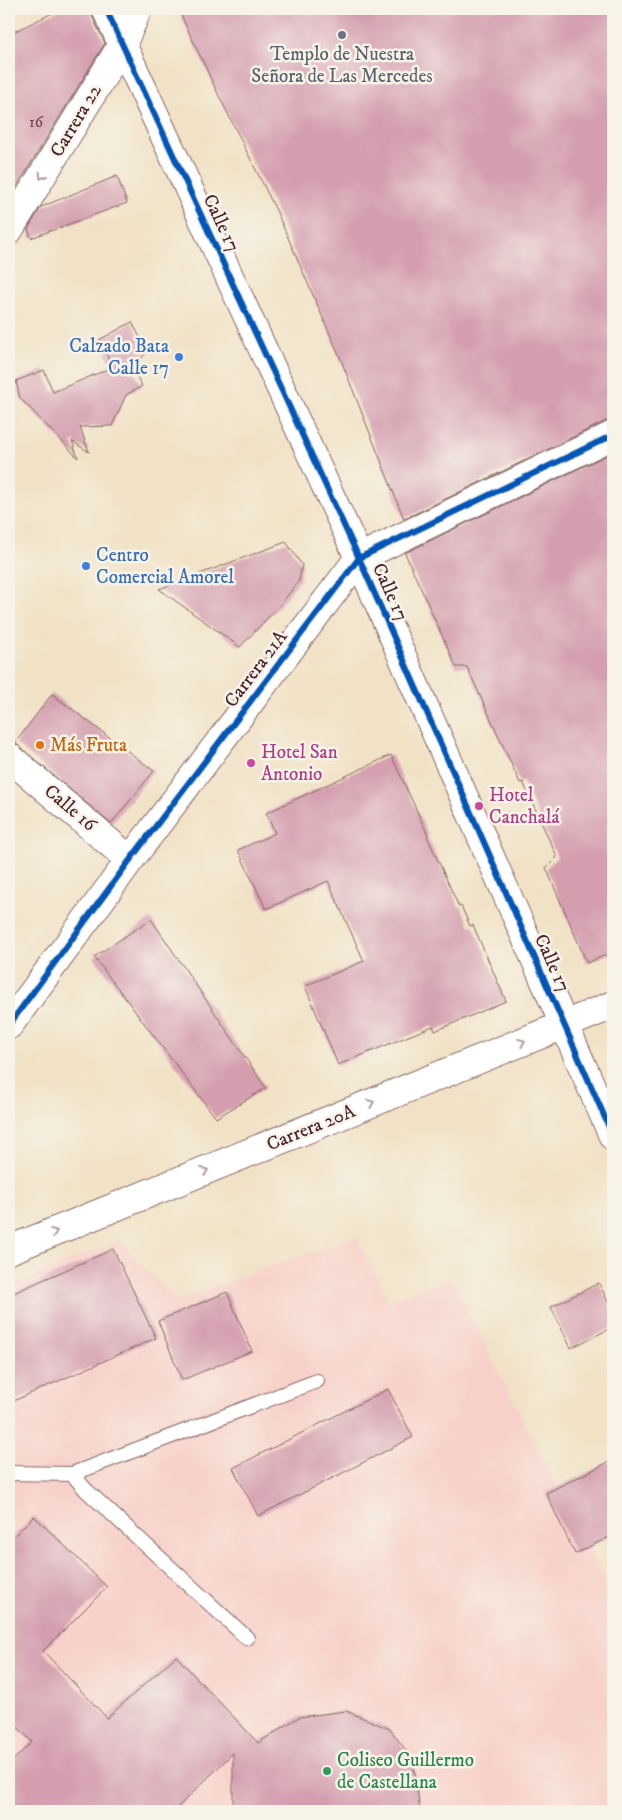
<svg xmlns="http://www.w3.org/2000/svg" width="622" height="1820" font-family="'IM FELL DW Pica',serif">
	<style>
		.built { fill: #f7d1c9 }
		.building { fill: #d49eaf }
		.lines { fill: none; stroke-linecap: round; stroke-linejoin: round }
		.service-casing { stroke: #846361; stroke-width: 16 }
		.minor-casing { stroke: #846361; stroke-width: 30 }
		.tertiary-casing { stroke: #846361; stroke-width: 30 }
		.service { stroke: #fff; stroke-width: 14 }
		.minor { stroke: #fff; stroke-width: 28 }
		.tertiary { stroke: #fff; stroke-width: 28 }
		.cycleway-casing { stroke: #f7f3e8; stroke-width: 9 }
		.cycleway { stroke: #0057b8; stroke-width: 6 }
		.oneway { stroke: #ae9aa0 }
		.worship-dot { fill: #6b7280; stroke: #f7f3e8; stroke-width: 2 }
		.shop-dot { fill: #3f7fe0; stroke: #f7f3e8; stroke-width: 2 }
		.food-dot { fill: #e8710a; stroke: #f7f3e8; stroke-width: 2 }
		.hotel-dot { fill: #d1479c; stroke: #f7f3e8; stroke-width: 2 }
		.leisure-dot { fill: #2e9e5b; stroke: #f7f3e8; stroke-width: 2 }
		.labels { text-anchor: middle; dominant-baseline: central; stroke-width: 5; stroke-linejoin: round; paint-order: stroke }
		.number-label { font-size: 16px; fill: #6c3f4c }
		.worship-label { font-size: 19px; fill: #5b616d; stroke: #f7f3e8 }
		.street-label { font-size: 19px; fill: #4a1f2b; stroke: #f7f3e8 }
		.shop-label { font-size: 19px; fill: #366cbe; stroke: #f7f3e8; text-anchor: end }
		.food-label { font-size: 19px; fill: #c56008; stroke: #f7f3e8; text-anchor: start }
		.hotel-label { font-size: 19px; fill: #b23c85; stroke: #f7f3e8; text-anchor: start }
		.leisure-label { font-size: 19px; fill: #27864d; stroke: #f7f3e8; text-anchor: start }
	</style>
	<rect width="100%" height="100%" fill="#f7f3e8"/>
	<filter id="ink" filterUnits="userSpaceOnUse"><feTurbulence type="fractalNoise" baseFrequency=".02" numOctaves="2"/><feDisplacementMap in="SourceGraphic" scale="10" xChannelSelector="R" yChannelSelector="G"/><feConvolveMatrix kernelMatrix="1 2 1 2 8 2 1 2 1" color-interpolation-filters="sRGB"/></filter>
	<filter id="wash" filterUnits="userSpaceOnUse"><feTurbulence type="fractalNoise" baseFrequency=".0096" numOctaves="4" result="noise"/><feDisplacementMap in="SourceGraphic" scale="20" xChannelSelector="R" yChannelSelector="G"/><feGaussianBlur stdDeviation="1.12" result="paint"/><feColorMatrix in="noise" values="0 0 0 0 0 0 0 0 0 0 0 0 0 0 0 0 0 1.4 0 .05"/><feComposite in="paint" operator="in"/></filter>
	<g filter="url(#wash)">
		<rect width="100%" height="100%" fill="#f1e2c6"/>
		<path class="built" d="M 357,1236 L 388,1301 L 451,1278 L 613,1596 L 613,1811 L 9,1811 L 9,1285 L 119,1241 L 176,1300 Z"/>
		<g id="blocks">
			<path class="building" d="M 61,9 L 91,9 L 92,16 L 105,43 L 9,199 L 9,34 Z
				M 178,9 L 613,9 L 613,420 L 606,421 L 404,519 L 339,355 L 276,210 L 218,94 Z
				M 117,176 L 127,203 L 31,238 L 28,229 L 41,207 Z
				M 132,322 L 147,351 L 133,370 L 142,386 L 126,395 L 112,426 L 80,427 L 89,452 L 72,441 L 78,458 L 20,398 L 16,381 L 44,370 L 53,392 L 113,367 L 99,340 Z
				M 613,452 L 613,952 L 587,963 L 546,868 L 557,857 L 523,782 L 520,783 L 467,667 L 456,667 L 405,553 Z
				M 286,542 L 302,565 L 299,581 L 279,606 L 240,647 L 159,589 Z
				M 52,694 L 154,771 L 111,824 L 15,743 Z
				M 391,755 L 428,835 L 427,836 L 459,907 L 461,906 L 470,926 L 473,925 L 506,1001 L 435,1031 L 433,1026 L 338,1065 L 305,986 L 364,961 L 328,881 L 266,909 L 238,850 L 275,833 L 266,813 Z
				M 151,919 L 266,1088 L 216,1118 L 94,957 Z
				M 113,1249 L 156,1338 L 9,1403 L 9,1295 Z
				M 599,1283 L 613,1313 L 613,1327 L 571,1348 L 551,1307 Z
				M 227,1292 L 252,1351 L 182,1380 L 158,1321 Z
				M 388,1389 L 413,1437 L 258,1516 L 233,1468 Z
				M 613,1460 L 613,1535 L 575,1554 L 546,1493 Z
				M 34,1516 L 107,1587 L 43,1651 L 107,1718 L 176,1656 L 258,1743 L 299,1717 L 346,1711 L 390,1729 L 413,1760 L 420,1811 L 233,1811 L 233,1753 L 174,1811 L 9,1811 L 9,1764 L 32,1742 L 9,1718 L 9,1541 Z"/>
		</g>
	</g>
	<g filter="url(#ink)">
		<use href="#blocks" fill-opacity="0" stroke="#846361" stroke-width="1"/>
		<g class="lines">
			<g class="service-casing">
				<path id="service" d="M 9,1473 L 72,1474 L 86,1490 L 247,1638
					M 72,1474 L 317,1381"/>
			</g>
			<g class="minor-casing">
				<path id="minor" d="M 9,1025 L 130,860 L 359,558 L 613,435
					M 9,1250 L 613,1005"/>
			</g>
			<g class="tertiary-casing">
				<path id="tertiary" d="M 106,9 L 359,558 L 613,1136
					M 9,230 L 122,45 L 138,9
					M 9,757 L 130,860"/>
			</g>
			<use href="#service" class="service"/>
			<use href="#minor" class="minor"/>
			<use href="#tertiary" class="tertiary"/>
			<g class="cycleway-casing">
				<path id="cycleway" d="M 106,9 L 359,558 L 613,1136
					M 9,1025 L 130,860 L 359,558 L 613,435"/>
			</g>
			<use href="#cycleway" class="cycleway"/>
		</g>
		<defs><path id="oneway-chevron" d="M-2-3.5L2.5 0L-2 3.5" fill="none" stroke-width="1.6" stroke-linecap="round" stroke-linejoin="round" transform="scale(1.25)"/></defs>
		<g class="oneway">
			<use href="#oneway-chevron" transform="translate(42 176) rotate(121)"/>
			<use href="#oneway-chevron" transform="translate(522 1042) rotate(-22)"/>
			<use href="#oneway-chevron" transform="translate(371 1103) rotate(-22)"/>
			<use href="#oneway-chevron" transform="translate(205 1171) rotate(-22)"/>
			<use href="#oneway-chevron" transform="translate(54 1232) rotate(-22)"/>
		</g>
	</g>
	<circle class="worship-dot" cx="342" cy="35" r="5"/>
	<g class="shop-dot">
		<circle cx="179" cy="357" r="5"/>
		<circle cx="86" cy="566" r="5"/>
	</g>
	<circle class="food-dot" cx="40" cy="745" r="5"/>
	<g class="hotel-dot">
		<circle cx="251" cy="763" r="5"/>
		<circle cx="479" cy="806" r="5"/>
	</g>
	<circle class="leisure-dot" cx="327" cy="1771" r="5"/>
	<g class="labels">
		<g class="number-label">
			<text x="36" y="122">16</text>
		</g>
		<g class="worship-label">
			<text x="342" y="54">Templo de Nuestra<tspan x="342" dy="22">Señora de Las Mercedes</tspan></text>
		</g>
		<g class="street-label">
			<text transform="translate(76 121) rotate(-59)">Carrera 22</text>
			<text transform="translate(221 223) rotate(65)">Calle 17</text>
			<text transform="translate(390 592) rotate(66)">Calle 17</text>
			<text transform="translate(256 669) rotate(-53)">Carrera 21A</text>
			<text transform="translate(70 808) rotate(40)">Calle 16</text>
			<text transform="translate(552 963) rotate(66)">Calle 17</text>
			<text transform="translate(311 1128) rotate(-22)">Carrera 20A</text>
		</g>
		<g class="shop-label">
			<text x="169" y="346">Calzado Bata<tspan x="169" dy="22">Calle 17</tspan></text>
			<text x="96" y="555" text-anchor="start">Centro<tspan x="96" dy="22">Comercial Amorel</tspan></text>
		</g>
		<g class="food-label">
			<text x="50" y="745">Más Fruta</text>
		</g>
		<g class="hotel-label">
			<text x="261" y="752">Hotel San<tspan x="261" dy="22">Antonio</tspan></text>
			<text x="489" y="795">Hotel<tspan x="489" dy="22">Canchalá</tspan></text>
		</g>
		<g class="leisure-label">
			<text x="337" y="1760">Coliseo Guillermo<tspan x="337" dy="22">de Castellana</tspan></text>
		</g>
	</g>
	<rect width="622" height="1820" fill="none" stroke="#f7f3e8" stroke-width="30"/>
</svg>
